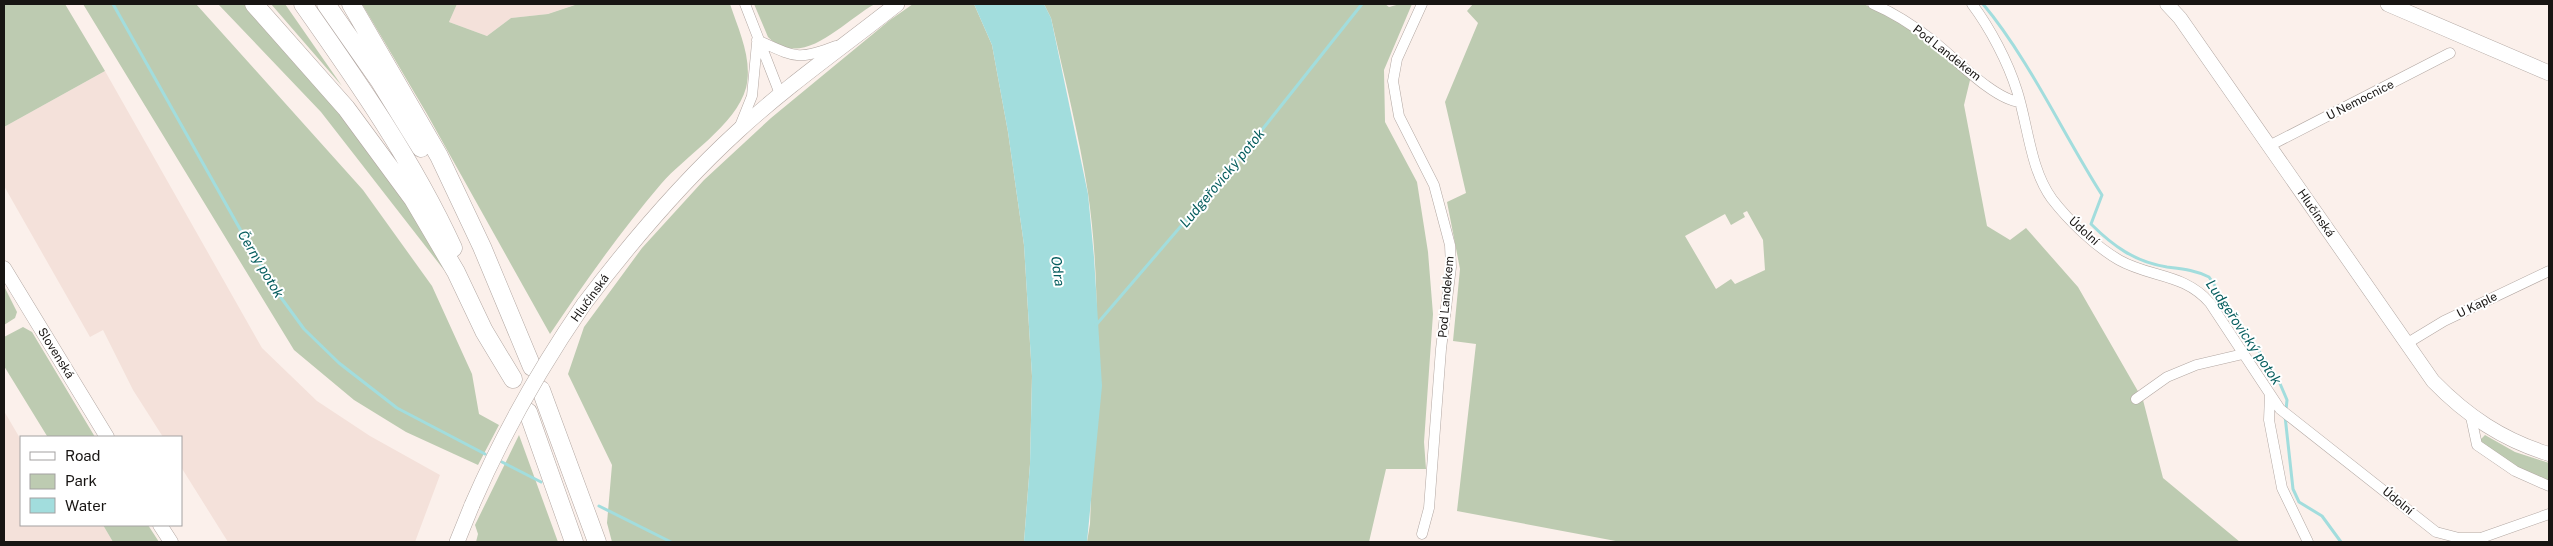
<svg xmlns="http://www.w3.org/2000/svg" width="2553" height="546" font-family="'Public Sans',sans-serif">
	<style>
		.built { fill: #f4e1da }
		.green { fill: #bdcbb1; fill-rule: evenodd }
		.water { fill: #a2dddd }
		.lines { fill: none; stroke-linecap: round; stroke-linejoin: round }
		.stream { stroke: #a2dddd; stroke-width: 3 }
		.street-casing { stroke: #b2a7a2; stroke-width: 11 }
		.secondary-casing { stroke: #b2a7a2; stroke-width: 15 }
		.primary-casing { stroke: #b2a7a2; stroke-width: 16 }
		.highway-casing { stroke: #b2a7a2; stroke-width: 19 }
		.street { stroke: #fff; stroke-width: 10 }
		.secondary { stroke: #fff; stroke-width: 14 }
		.primary { stroke: #fff; stroke-width: 15 }
		.highway { stroke: #fff; stroke-width: 18 }
		.primary-bridge-casing { stroke: #b2a7a2; stroke-width: 16; stroke-linecap: butt }
		.primary-bridge { stroke: #fff; stroke-width: 15 }
		.labels { text-anchor: middle; dominant-baseline: central; stroke-width: 4; stroke-linejoin: round; paint-order: stroke }
		.street-label { font-size: 12px; fill: #181513; stroke: #fff }
		.water-label { font-size: 14px; font-style: italic; fill: #065d5e; stroke: #fff }
	</style>
	<rect width="100%" height="100%" fill="#fbf0eb"/>
	<path class="built" d="M 457,4 L 578,4 L 548,14 L 511,18 L 487,36 L 449,22 Z
		M 105,71 L 262,348 L 317,401 L 370,436 L 440,475 L 415,542 L 228,542 L 181,467 L 181,437 L 163,437 L 133,390 L 103,330 L 90,337 L 4,186 L 4,127 Z
		M 4,411 L 21,440 L 21,525 L 103,525 L 113,542 L 4,542 Z"/>
	<path class="green" d="M 4,4 L 65,4 L 105,71 L 4,127 Z
		M 83,4 L 196,4 L 363,190 L 432,286 L 472,374 L 479,414 L 499,425 L 478,465 L 406,432 L 354,400 L 294,350 Z
		M 218,4 L 246,4 L 313,79 L 406,200 L 444,270 L 321,112 Z
		M 271,4 L 285,4 L 342,86 Z
		M 362,4 L 457,4 L 449,22 L 487,36 L 511,18 L 548,14 L 578,4 L 730,4 C 739,31 753,60 746,88 C 736,125 685,156 661,184 C 620,232 585,282 550,334 L 427,114 Z
		M 754,4 L 875,4 C 843,21 803,71 768,37 Z
		M 913,4 L 974,4 L 992,45 L 1008,132 L 1024,245 L 1032,376 L 1030,464 L 1024,542 L 612,542 L 607,523 L 612,465 L 568,374 L 584,327 L 642,248 L 704,180 L 771,118 L 890,20 Z
		M 1044,4 L 1385,4 L 1389,7 L 1400,4 L 1412,4 L 1384,70 L 1385,122 L 1417,182 L 1428,252 L 1433,314 L 1424,442 L 1426,469 L 1386,469 L 1369,542 L 1087,542 L 1090,524 C 1094,414 1104,302 1088,193 C 1079,135 1064,76 1051,18 Z
		M 1473,4 L 1864,4 L 1907,27 L 1971,76 L 1964,105 L 1987,226 L 2010,240 L 2026,228 L 2078,287 L 2143,400 L 2163,478 L 2240,542 L 1621,542 L 1457,511 L 1476,344 L 1453,341 L 1460,269 L 1447,202 L 1466,193 L 1445,102 L 1478,23 L 1467,11 ZM 1747,211 L 1763,240 L 1765,270 L 1735,284 L 1731,279 L 1716,289 L 1685,236 L 1725,214 L 1731,225 L 1745,217 L 1743,213 Z
		M 4,286 L 17,312 L 15,318 L 4,325 Z
		M 23,327 L 32,332 L 95,437 L 47,436 L 4,366 L 4,337 Z
		M 519,435 L 558,542 L 476,542 L 478,534 L 475,525 Z
		M 2485,435 L 2515,452 L 2549,463 L 2549,481 C 2527,471 2494,461 2480,440 Z
		M 103,525 L 148,525 L 159,542 L 113,542 Z"/>
	<path class="water" d="M 974,4 L 1044,4 L 1051,18 L 1088,194 L 1094,257 L 1102,386 L 1087,542 L 1024,542 L 1030,464 L 1032,376 L 1024,245 L 1008,132 L 992,45 Z"/>
	<g class="lines">
		<path class="stream" d="M 113,4 L 271,284 L 304,329 L 339,363 L 397,408 L 485,454
			M 1983,4 C 2029,59 2063,134 2102,195 L 2091,224 C 2113,246 2135,262 2167,267 C 2183,269 2195,270 2209,277 L 2278,379 L 2287,400 L 2286,410
			M 1096,325 L 1242,155 L 1362,4
			M 2285,416 L 2293,489 L 2299,502 L 2322,516 L 2341,542
			M 502,462 L 541,482
			M 599,506 L 671,542"/>
		<g class="street-casing">
			<path id="street" d="M 745,4 L 780,94
				M 1422,4 L 1397,59 L 1393,81 L 1399,116 L 1434,185 L 1450,245 L 1451,267 L 1441,349 L 1429,508 L 1422,534
				M 1873,4 C 1894,13 1914,26 1932,40 C 1954,57 1994,100 2020,102
				M 1972,4 C 1990,28 2008,62 2017,91 C 2028,125 2030,169 2052,199 C 2069,221 2095,246 2119,260 C 2151,278 2184,273 2210,303 L 2280,409 L 2436,532 L 2459,538 L 2481,538 L 2549,514
				M 757,40 C 795,57 797,61 836,46
				M 740,126 L 752,96 L 757,43
				M 2269,146 L 2450,53
				M 2406,344 L 2444,321 L 2549,271
				M 2270,395 L 2269,420 L 2282,488 L 2308,542
				M 2136,399 L 2167,377 L 2196,365 L 2243,354
				M 2471,417 L 2477,445 L 2515,471 L 2549,486"/>
		</g>
		<g class="secondary-casing">
			<path id="secondary" d="M 2167,4 L 2180,18 L 2433,381 C 2467,416 2503,440 2549,454
				M 4,268 L 107,437
				M 160,525 L 171,542"/>
		</g>
		<g class="primary-casing">
			<path id="primary" d="M 2388,4 L 2549,73
				M 584,304 C 631,242 680,184 738,131 C 788,85 844,46 897,4
				M 457,542 L 472,505"/>
		</g>
		<g class="highway-casing">
			<path id="highway" d="M 254,4 L 346,108 L 413,199 L 456,272 L 484,331 L 513,379
				M 303,4 C 358,82 413,161 453,248
				M 326,4 L 379,80 L 421,148
				M 351,4 L 439,156 L 482,247 L 532,367
				M 541,390 L 597,542
				M 528,412 L 574,542"/>
		</g>
		<use href="#street" class="street"/>
		<use href="#secondary" class="secondary"/>
		<use href="#primary" class="primary"/>
		<use href="#highway" class="highway"/>
		<g class="primary-bridge-casing">
			<path id="primary-bridge" d="M 472,505 C 503,433 540,368 584,304"/>
		</g>
		<use href="#primary-bridge" class="primary-bridge"/>
	</g>
	<g class="labels">
		<g class="street-label">
			<text transform="translate(1947 53) rotate(38)">Pod Landekem</text>
			<text transform="translate(2360 100) rotate(-27)">U Nemocnice</text>
			<text transform="translate(2316 213) rotate(55)">Hlučínská</text>
			<text transform="translate(2084 231) rotate(42)">Údolní</text>
			<text transform="translate(1446 297) rotate(-85)">Pod Landekem</text>
			<text transform="translate(590 298) rotate(-54)">Hlučínská</text>
			<text transform="translate(2477 305) rotate(-26)">U Kaple</text>
			<text transform="translate(56 353) rotate(58)">Slovenská</text>
			<text transform="translate(2398 501) rotate(39)">Údolní</text>
		</g>
		<g class="water-label">
			<text transform="translate(1222 178) rotate(-50)">Ludgeřovický potok</text>
			<text transform="translate(261 264) rotate(59)">Černý potok</text>
			<text transform="translate(1058 271) rotate(82)">Odra</text>
			<text transform="translate(2244 332) rotate(56)">Ludgeřovický potok</text>
		</g>
	</g>
	<rect width="2553" height="546" fill="none" stroke="#181513" stroke-width="10"/>
	<rect x="20" y="436" width="162" height="90" fill="#ffffff" stroke="#a3a1a1"/>
	<rect x="30" y="452" width="25" height="8" fill="#ffffff" stroke="#a3a1a1"/>
	<text x="65" y="461" font-size="15" fill="#181513">Road</text>
	<rect x="30" y="474" width="25" height="15" fill="#bdcbb1" stroke="#a3a1a1"/>
	<text x="65" y="486" font-size="15" fill="#181513">Park</text>
	<rect x="30" y="498" width="25" height="15" fill="#a2dddd" stroke="#a3a1a1"/>
	<text x="65" y="511" font-size="15" fill="#181513">Water</text>
</svg>
